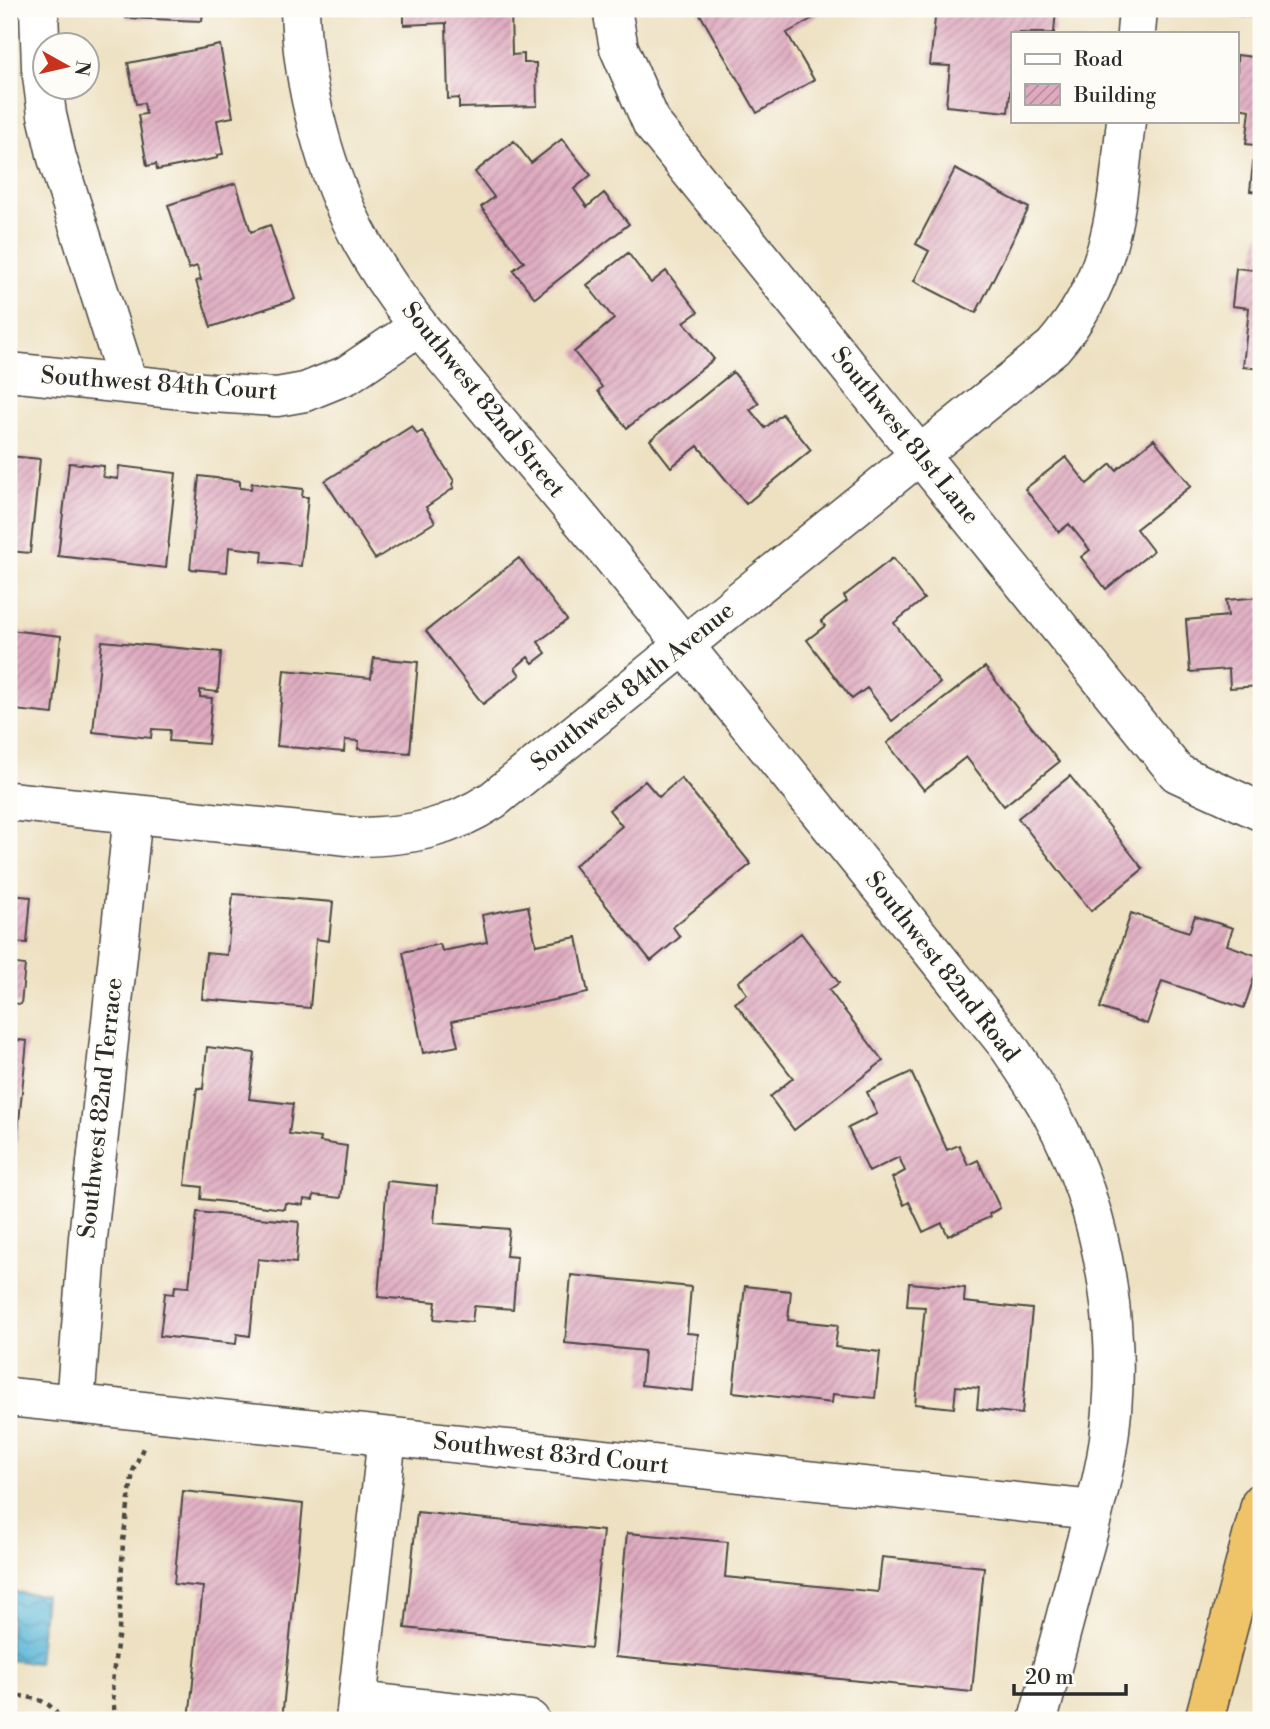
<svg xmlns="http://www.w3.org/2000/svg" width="1270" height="1729" font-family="'Libre Bodoni',serif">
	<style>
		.water { fill: url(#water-waves); stroke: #427081; stroke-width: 2 }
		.building { fill: url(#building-hatch) }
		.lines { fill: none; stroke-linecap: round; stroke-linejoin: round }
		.minor-casing { stroke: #484642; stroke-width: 41 }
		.highway-casing { stroke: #484642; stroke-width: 41 }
		.path { stroke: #484642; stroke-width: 4.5; stroke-dasharray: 5 5; stroke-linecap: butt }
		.minor { stroke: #fff; stroke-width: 38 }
		.highway { stroke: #efc469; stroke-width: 38 }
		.labels { text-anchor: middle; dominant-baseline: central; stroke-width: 5; stroke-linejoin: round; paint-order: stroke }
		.street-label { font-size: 24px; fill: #2b2b2b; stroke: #fdfcf7 }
	</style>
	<defs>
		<pattern id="water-waves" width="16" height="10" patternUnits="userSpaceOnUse" patternTransform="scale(1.75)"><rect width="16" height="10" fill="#59b5d7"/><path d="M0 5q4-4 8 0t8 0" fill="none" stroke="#4a93af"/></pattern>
		<pattern id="building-hatch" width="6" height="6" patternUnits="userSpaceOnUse" patternTransform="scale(1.75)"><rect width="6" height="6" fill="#dfaac0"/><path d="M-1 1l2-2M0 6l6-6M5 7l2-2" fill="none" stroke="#b58b9c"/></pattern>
	</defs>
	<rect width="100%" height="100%" fill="#fdfcf7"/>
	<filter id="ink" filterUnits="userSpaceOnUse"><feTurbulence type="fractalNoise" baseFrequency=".0143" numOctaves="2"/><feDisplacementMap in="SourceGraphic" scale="14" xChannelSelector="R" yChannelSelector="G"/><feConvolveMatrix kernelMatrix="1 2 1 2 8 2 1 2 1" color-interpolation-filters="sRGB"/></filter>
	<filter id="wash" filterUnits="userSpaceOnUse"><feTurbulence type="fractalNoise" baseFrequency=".00686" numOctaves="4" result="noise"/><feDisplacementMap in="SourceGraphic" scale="28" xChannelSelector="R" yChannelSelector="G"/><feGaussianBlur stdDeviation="1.57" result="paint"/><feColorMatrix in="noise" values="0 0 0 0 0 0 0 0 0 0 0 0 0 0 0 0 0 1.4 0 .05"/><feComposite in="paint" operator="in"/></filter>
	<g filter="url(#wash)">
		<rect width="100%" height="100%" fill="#eee1c2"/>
		<path class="water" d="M 12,1592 L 45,1595 L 38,1663 L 9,1660 Z"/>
		<g id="blocks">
			<path class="building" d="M 126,9 L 203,9 L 202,21 L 126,18 Z
				M 404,9 L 511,9 L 512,55 L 524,54 L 524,63 L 536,63 L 537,106 L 459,108 L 459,98 L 448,99 L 446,23 L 404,25 Z
				M 697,9 L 829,9 L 787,33 L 814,80 L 757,113 Z
				M 936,9 L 1056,9 L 1054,33 L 1013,33 L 1013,66 L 1008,112 L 946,106 L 950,66 L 930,65 Z
				M 1231,9 L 1261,9 L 1261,18 L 1230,15 Z
				M 220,45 L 233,117 L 217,120 L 223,154 L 217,155 L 218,158 L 157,170 L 156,164 L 147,166 L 138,115 L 146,114 L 144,103 L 136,104 L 128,63 Z
				M 1237,55 L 1261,58 L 1261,192 L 1250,191 L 1255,145 L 1246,144 L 1250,110 L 1237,108 Z
				M 562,139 L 591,175 L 574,189 L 587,207 L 604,193 L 629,224 L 535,298 L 513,270 L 524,262 L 481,207 L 494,197 L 475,172 L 514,141 L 531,163 Z
				M 955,169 L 1029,208 L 976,313 L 914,281 L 929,251 L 916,244 Z
				M 236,183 L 251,232 L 270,225 L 295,299 L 211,327 L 196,281 L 201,280 L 197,266 L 189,269 L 168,205 Z
				M 1258,234 L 1261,234 L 1261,369 L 1243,367 L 1249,308 L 1232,306 L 1236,268 L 1254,270 Z
				M 628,253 L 651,283 L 666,271 L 698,312 L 684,322 L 714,359 L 627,428 L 598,391 L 602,387 L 574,352 L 614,319 L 587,285 Z
				M 733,372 L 759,403 L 750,410 L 765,428 L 782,414 L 811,450 L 746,504 L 698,446 L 671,467 L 650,440 Z
				M 412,426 L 417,434 L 422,431 L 454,481 L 452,484 L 454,488 L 426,507 L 435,522 L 375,559 L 325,481 Z
				M 1154,439 L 1191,486 L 1136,529 L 1153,551 L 1106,589 L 1081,557 L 1090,550 L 1069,524 L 1059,532 L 1025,489 L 1066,457 L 1087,484 L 1111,464 L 1116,470 Z
				M 9,456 L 40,459 L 30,553 L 9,551 Z
				M 69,463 L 104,466 L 103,477 L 118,479 L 119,466 L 176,473 L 166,568 L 58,556 Z
				M 199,476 L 240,481 L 240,488 L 251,489 L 252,483 L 303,489 L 302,497 L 308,497 L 301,566 L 262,562 L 263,551 L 229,547 L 227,572 L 190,569 Z
				M 519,558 L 567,620 L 538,642 L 546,653 L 533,663 L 528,657 L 515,668 L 520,675 L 483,704 L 426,631 Z
				M 893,558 L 924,599 L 894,623 L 940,683 L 892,721 L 867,688 L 852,699 L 807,640 L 825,626 L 821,621 L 847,601 L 844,596 Z
				M 1261,597 L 1261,686 L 1230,688 L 1229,669 L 1190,672 L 1186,620 L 1228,616 L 1226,600 Z
				M 9,630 L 61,636 L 53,714 L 15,710 L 13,723 L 9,723 Z
				M 102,641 L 221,652 L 218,692 L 200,690 L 200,697 L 212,698 L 208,744 L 169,741 L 170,730 L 152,729 L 151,738 L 93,732 Z
				M 374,658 L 418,662 L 410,753 L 358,749 L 359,741 L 345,740 L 344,752 L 277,746 L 284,670 L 371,678 Z
				M 985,667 L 1059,762 L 1004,806 L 966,757 L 924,790 L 887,743 Z
				M 1070,776 L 1143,869 L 1091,911 L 1018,818 Z
				M 681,778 L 751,864 L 673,927 L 680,937 L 651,961 L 574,866 L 622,826 L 609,810 L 645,781 L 659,797 Z
				M 233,894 L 333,902 L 329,941 L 316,939 L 310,1008 L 202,999 L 206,953 L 227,955 Z
				M 9,895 L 31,897 L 27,943 L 9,942 Z
				M 528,906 L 536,945 L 577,937 L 588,993 L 452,1021 L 458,1046 L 423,1053 L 403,952 L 440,944 L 442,951 L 487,942 L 482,915 Z
				M 1131,913 L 1189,932 L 1195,916 L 1233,928 L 1227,945 L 1261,957 L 1244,1008 L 1162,981 L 1147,1024 L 1100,1008 Z
				M 801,933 L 839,983 L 829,990 L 883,1061 L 794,1130 L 770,1097 L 793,1078 L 735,1003 L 747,994 L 738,982 Z
				M 9,963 L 25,965 L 21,1004 L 9,1003 Z
				M 9,1039 L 27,1041 L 15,1162 L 9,1162 Z
				M 207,1047 L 255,1053 L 249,1099 L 293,1104 L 289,1134 L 321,1138 L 320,1142 L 347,1146 L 341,1198 L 314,1195 L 313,1200 L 304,1199 L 303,1205 L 285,1203 L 284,1209 L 201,1199 L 202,1187 L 185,1185 L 197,1088 L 203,1089 Z
				M 911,1072 L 947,1150 L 959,1145 L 968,1165 L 978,1160 L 1000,1208 L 989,1214 L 990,1217 L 948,1236 L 942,1223 L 923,1232 L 909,1202 L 904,1205 L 892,1178 L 905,1171 L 899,1157 L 869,1172 L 848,1128 L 877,1114 L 867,1092 Z
				M 387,1181 L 437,1186 L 434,1223 L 509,1229 L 506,1256 L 517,1257 L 513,1309 L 474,1306 L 472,1322 L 434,1319 L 436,1302 L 378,1297 Z
				M 197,1212 L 299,1222 L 296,1263 L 258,1259 L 250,1336 L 237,1334 L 236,1344 L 160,1336 L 165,1293 L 174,1294 L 175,1286 L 189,1287 Z
				M 571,1275 L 691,1287 L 687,1333 L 698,1334 L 693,1391 L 641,1385 L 644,1351 L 565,1343 Z
				M 909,1283 L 965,1288 L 964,1302 L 1032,1309 L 1022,1414 L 977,1409 L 979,1388 L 956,1386 L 954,1408 L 915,1404 L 925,1307 L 907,1306 Z
				M 745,1286 L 791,1291 L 788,1320 L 838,1325 L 835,1347 L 880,1352 L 875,1398 L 833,1394 L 832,1403 L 733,1392 Z
				M 183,1491 L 303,1504 L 282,1720 L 189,1720 L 203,1587 L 174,1584 Z
				M 417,1512 L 603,1531 L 591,1648 L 405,1628 Z
				M 627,1533 L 728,1542 L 725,1577 L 878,1592 L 882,1557 L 984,1567 L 972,1692 L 615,1657 Z"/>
		</g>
	</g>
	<g filter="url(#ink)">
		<use href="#blocks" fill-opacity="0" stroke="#484642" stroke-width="2"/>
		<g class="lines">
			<g class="minor-casing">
				<path id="minor" d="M 39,9 L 41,68 L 47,115 L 57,158 L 128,383
					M 300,9 C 302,85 325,175 362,242 C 392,297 433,344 473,391 C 511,437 550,482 588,528 C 730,700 869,873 1008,1046 C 1023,1068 1038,1090 1051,1113 C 1107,1216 1126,1344 1106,1458 C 1099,1495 1089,1531 1079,1566 C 1065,1618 1052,1669 1038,1720
					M 612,9 L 619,48 L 652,124 L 1177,773 L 1260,811
					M 1136,33 L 1138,9
					M 9,372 L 212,393 L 277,397 L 305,392 L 347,375 L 418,327
					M 9,801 L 358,837 C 411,836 448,829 493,800 L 1053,347 C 1114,277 1116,209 1126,121
					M 9,1397 L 1094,1510
					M 75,1404 L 88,1238 L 133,814
					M 357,1701 L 530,1720
					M 355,1720 L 387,1437"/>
			</g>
			<g class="highway-casing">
				<path id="highway" d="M 1204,1720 L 1261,1502"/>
			</g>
			<path class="path" d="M 9,1486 L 10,1471
				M 9,1695 C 30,1697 51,1698 60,1720
				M 115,1720 L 112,1682 L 119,1630 L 123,1541 L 133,1471 L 143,1448"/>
			<use href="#minor" class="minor"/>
			<use href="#highway" class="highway"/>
		</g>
	</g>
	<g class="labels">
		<g class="street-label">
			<text transform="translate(159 384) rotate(4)">Southwest 84th Court</text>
			<text transform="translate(483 400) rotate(51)">Southwest 82nd Street</text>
			<text transform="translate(905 436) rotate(51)">Southwest 81st Lane</text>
			<text transform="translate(633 687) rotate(-39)">Southwest 84th Avenue</text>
			<text transform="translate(942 967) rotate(52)">Southwest 82nd Road</text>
			<text transform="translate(101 1108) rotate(-84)">Southwest 82nd Terrace</text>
			<text transform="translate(551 1454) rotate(6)">Southwest 83rd Court</text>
		</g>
	</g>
	<rect width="1270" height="1729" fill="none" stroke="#fdfcf7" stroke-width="35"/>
	<rect x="1011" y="32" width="228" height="91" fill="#fdfcf7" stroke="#a9a8a5" stroke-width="2"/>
	<rect x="1025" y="54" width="35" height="10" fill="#ffffff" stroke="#a9a8a5" stroke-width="2"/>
	<text x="1074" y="66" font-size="21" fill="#2b2b2b">Road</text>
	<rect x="1025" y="84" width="35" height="21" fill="url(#building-hatch)" stroke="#a9a8a5" stroke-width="2"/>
	<text x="1074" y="102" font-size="21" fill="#2b2b2b">Building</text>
	<g transform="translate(66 66) rotate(98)"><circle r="33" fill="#fdfcf7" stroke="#a9a8a5" stroke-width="2"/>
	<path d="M0-5L12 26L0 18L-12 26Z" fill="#c8321e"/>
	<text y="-10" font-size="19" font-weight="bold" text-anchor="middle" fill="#2b2b2b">N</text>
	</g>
	<path d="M1014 1684v10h112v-10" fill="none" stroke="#2b2b2b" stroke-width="3.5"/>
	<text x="1025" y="1684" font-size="21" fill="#2b2b2b" stroke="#fdfcf7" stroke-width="5" paint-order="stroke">20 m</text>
</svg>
